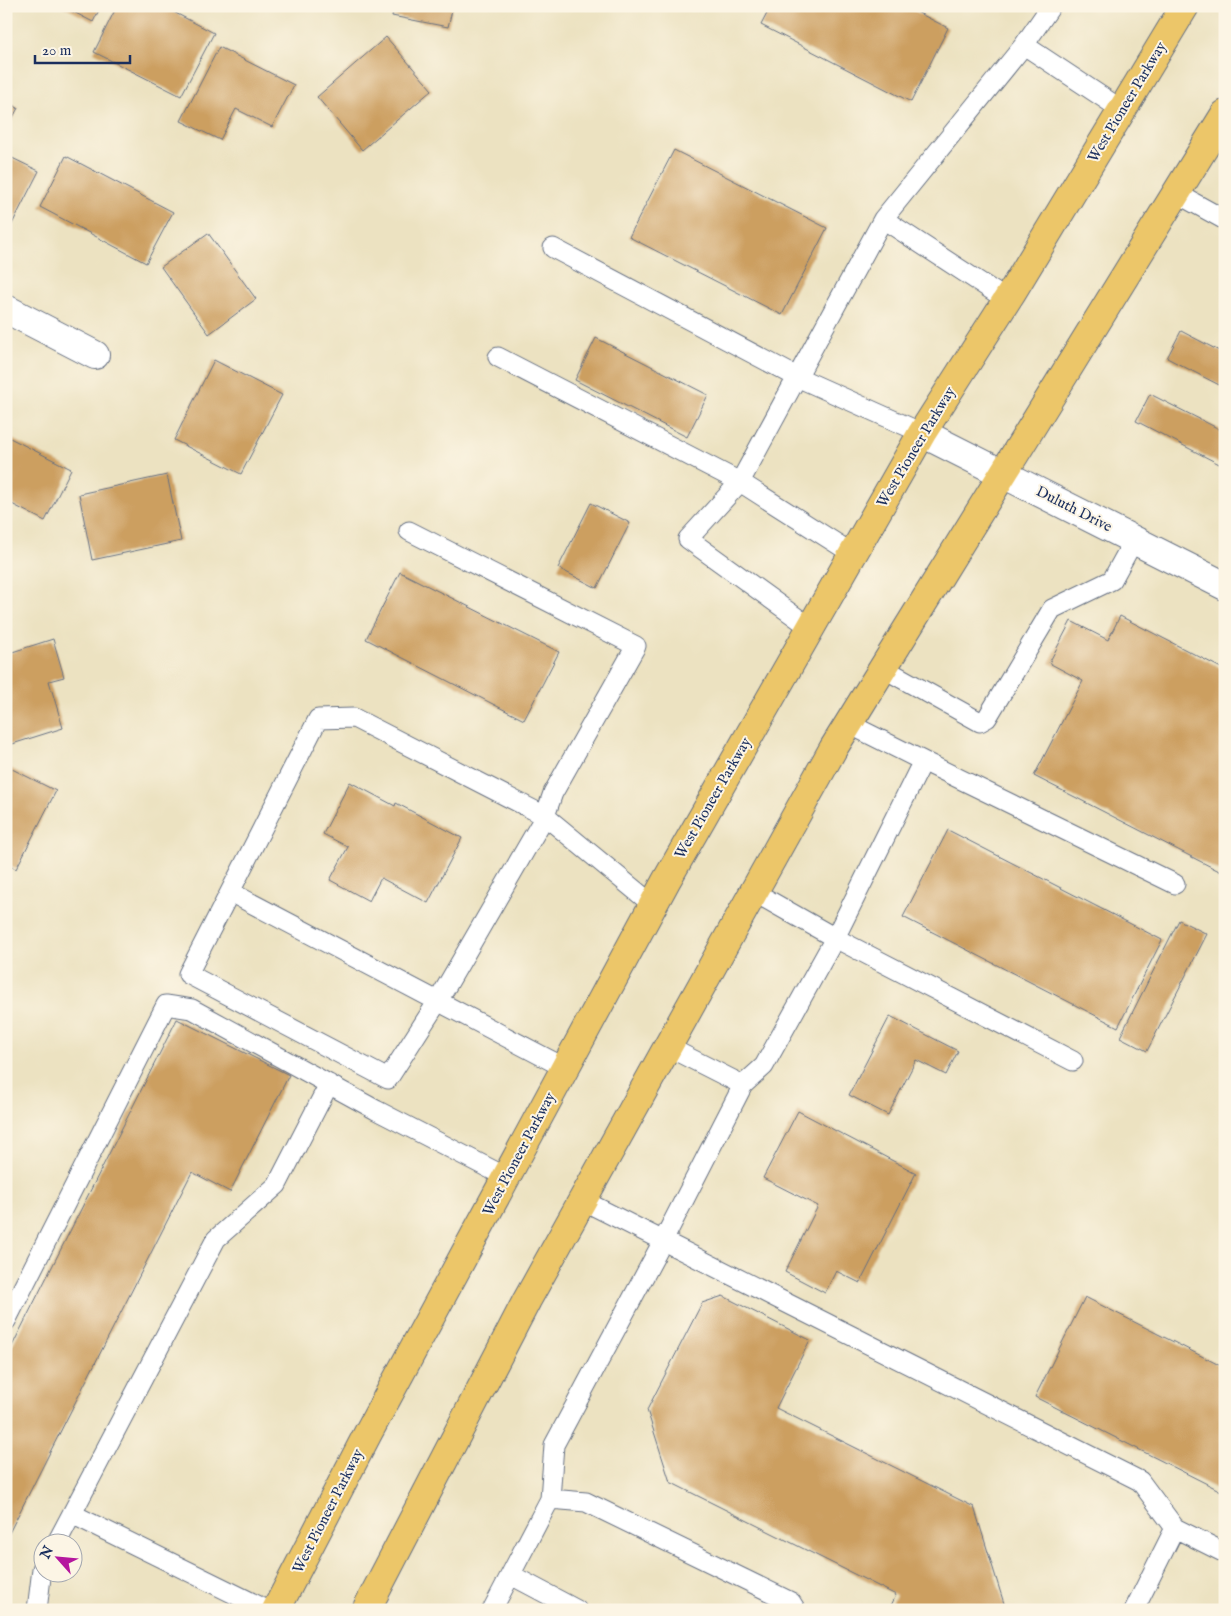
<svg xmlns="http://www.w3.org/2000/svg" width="1231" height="1616" font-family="'IM FELL English',serif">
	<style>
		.building { fill: #cc9f60 }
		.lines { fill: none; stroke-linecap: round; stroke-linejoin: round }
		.lane-casing { stroke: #646e81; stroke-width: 21 }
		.street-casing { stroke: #646e81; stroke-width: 30 }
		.primary-casing { stroke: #646e81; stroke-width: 30 }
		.lane { stroke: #fff; stroke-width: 19 }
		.street { stroke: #fff; stroke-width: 28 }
		.primary { stroke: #ecc669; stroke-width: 28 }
		.labels { text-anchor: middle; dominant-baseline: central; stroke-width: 4; stroke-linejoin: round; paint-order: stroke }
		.street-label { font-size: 15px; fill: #1b2f5e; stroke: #fcf5e5 }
	</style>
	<rect width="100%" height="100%" fill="#fcf5e5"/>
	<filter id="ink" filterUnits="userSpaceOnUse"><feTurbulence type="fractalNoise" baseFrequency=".02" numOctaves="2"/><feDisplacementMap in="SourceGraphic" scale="10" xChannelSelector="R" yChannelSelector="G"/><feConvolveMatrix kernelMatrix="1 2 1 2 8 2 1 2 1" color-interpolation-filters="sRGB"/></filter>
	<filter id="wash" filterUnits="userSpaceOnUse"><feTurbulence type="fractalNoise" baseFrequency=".0096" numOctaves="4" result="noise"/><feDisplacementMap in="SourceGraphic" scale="20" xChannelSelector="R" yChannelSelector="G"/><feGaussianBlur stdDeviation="1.12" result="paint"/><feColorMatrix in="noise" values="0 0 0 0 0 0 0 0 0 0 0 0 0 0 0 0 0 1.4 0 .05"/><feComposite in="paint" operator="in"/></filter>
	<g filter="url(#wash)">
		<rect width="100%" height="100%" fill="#ece2c1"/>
		<g id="blocks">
			<path class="building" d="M 62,6 L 101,6 L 93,22 Z
				M 117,6 L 162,6 L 214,33 L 181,96 L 94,52 Z
				M 394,6 L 453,6 L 448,27 L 392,16 Z
				M 771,6 L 905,6 L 948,28 L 911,102 L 761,25 Z
				M 386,37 L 432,90 L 362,150 L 317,97 Z
				M 219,47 L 294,85 L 272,127 L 236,109 L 220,140 L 181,121 Z
				M 6,102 L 18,108 L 6,130 Z
				M 674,150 L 827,228 L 782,315 L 629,237 Z
				M 6,155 L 39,171 L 10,228 L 6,226 Z
				M 66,156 L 173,212 L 146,263 L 40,207 Z
				M 208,233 L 256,299 L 209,334 L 161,267 Z
				M 1181,331 L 1225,354 L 1225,388 L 1167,358 Z
				M 596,338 L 708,395 L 687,437 L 575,380 Z
				M 214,360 L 282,395 L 241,474 L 174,440 Z
				M 1150,394 L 1225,432 L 1225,467 L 1136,421 Z
				M 6,436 L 71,469 L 45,521 L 6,501 Z
				M 167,475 L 181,541 L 92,560 L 79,494 Z
				M 591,503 L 630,523 L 597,588 L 558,568 Z
				M 400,572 L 559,652 L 524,720 L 366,639 Z
				M 1120,616 L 1225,670 L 1225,874 L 1034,776 L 1083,681 L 1049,663 L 1071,621 L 1108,640 Z
				M 53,639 L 64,677 L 49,681 L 63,728 L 6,746 L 6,654 Z
				M 6,766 L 56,791 L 16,869 L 6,864 Z
				M 350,782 L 395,806 L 396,803 L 462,838 L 428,903 L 381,878 L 369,901 L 330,880 L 348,847 L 323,834 Z
				M 948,830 L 1162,940 L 1118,1027 L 903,917 Z
				M 1179,920 L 1207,934 L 1147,1051 L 1120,1037 Z
				M 890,1016 L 958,1051 L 946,1075 L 916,1060 L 888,1115 L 849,1095 Z
				M 177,1019 L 289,1075 L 230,1192 L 192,1172 L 6,1539 L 6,1358 Z
				M 798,1111 L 916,1173 L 860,1283 L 836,1271 L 825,1293 L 785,1272 L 818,1206 L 763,1178 Z
				M 723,1296 L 810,1340 L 776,1408 L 974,1507 L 1006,1610 L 889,1610 L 896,1595 L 670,1482 L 647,1410 L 702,1303 Z
				M 1085,1297 L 1225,1368 L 1225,1493 L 1035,1397 Z"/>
		</g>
	</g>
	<g filter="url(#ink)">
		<use href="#blocks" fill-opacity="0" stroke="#646e81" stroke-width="1"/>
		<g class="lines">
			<g class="lane-casing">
				<path id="lane" d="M 1024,45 L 1122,110
					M 1176,193 L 1225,220
					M 883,219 L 1007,300
					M 553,248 L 797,377 L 922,433
					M 498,357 L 740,482 L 883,219 L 1024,45 L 1051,6
					M 409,531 L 636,646 L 553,793 L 545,816 L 438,1001 L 388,1079 L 188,974 L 230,892 L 565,1068
					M 811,628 L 688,539 L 740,482 L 853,554
					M 883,668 L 980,722 L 987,718 L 1052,609 L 1112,580 L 1134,540
					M 849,724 L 923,761 L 835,938 L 1073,1061
					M 923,761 L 1175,884
					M 230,892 L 318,719 L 354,718 L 545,816 L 653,905
					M 743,1085 L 764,1066 L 835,938 L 754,892
					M 582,1200 L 1140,1481 L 1175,1528 L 1134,1610
					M 6,1321 L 166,1005 L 192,1009 L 376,1110 L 506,1177
					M 550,1499 L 586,1502 L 791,1602 L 796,1610
					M 72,1514 L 267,1610
					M 1175,1528 L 1225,1553
					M 56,1544 L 216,1239 L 277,1185 L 329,1084
					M 511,1575 L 577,1610
					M 37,1610 L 42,1569
					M 492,1610 L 550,1499 L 554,1445 L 663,1241 L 743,1085 L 668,1047"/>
			</g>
			<g class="street-casing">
				<path id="street" d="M 6,309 L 95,355
					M 922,433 L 1225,586"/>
			</g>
			<g class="primary-casing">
				<path id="primary" d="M 276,1610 L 368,1433 L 666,881 L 922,433 L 1012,292 L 1185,6
					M 366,1610 L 527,1300 L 833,749 L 1225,114"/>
			</g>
			<use href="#lane" class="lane"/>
			<use href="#street" class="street"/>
			<use href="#primary" class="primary"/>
		</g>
	</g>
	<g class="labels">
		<g class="street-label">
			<text transform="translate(1127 102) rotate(-59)">West Pioneer Parkway</text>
			<text transform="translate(916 447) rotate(-59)">West Pioneer Parkway</text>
			<text transform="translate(1074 509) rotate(27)">Duluth Drive</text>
			<text transform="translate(713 798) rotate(-60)">West Pioneer Parkway</text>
			<text transform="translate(519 1154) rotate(-62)">West Pioneer Parkway</text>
			<text transform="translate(328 1511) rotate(-63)">West Pioneer Parkway</text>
		</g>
	</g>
	<rect width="1231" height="1616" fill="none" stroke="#fcf5e5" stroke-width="25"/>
	<g transform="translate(58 1558) rotate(297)"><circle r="24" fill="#fcf5e5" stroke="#a2a6af"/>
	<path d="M0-4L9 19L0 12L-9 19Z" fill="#b5179e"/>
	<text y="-8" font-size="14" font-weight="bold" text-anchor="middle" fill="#1b2f5e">N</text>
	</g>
	<path d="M35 55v8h95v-8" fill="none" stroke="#1b2f5e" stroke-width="2.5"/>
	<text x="42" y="55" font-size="15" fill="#1b2f5e" stroke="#fcf5e5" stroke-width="4" paint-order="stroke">20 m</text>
</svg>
